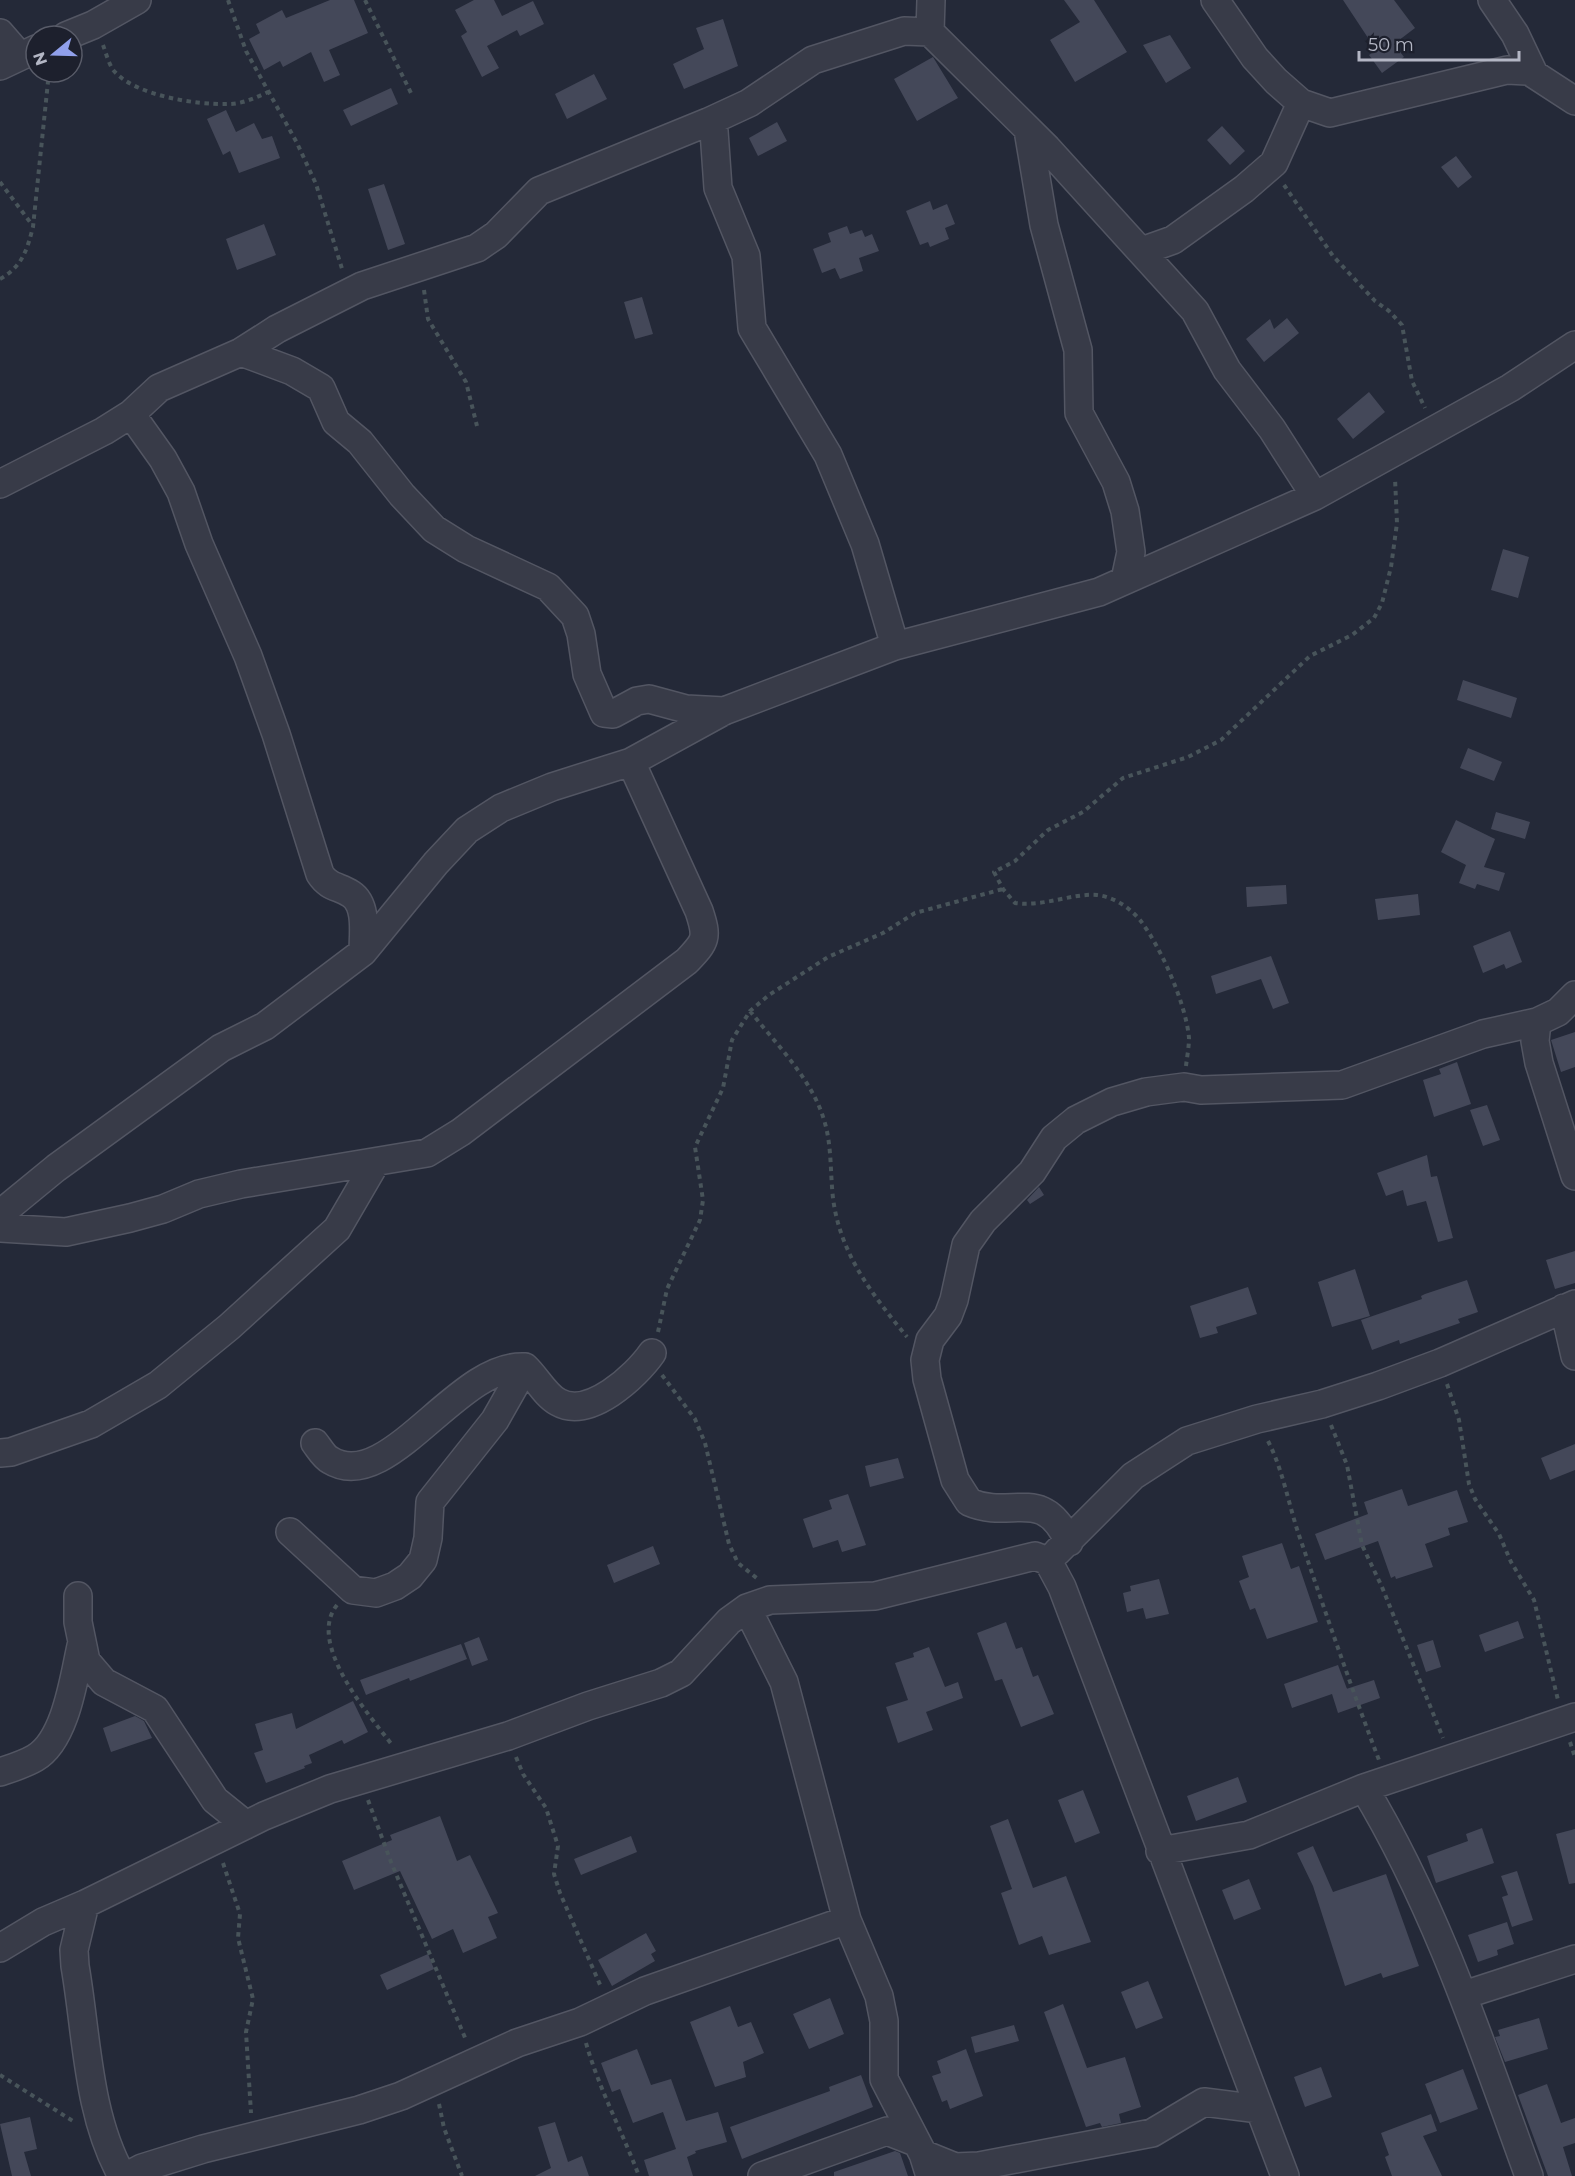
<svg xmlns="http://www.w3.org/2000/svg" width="1575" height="2176" font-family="Montserrat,sans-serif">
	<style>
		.building { fill: #444859 }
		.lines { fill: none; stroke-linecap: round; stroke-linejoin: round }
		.minor-casing { stroke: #535663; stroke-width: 30 }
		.path { stroke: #48545a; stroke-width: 4; stroke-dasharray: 4.5 4.5; stroke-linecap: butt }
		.minor { stroke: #383b48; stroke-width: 27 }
	</style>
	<rect width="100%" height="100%" fill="#242938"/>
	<path class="building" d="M 330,0 L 354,0 L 368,33 L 329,50 L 340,75 L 324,82 L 311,52 L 283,67 L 280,61 L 264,70 L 249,39 L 260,33 L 256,24 L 282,10 L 286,18 Z
		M 474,0 L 494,0 L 502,16 L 533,1 L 544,24 L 520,36 L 517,30 L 487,46 L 499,68 L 482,77 L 461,36 L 467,32 L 455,10 Z
		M 1064,0 L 1094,0 L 1127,52 L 1075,82 L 1050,40 L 1080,22 Z
		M 1343,0 L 1394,0 L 1415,28 L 1394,44 L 1404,57 L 1382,73 L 1369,55 L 1376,50 Z
		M 723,19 L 738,66 L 684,89 L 673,64 L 704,49 L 696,28 Z
		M 1170,35 L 1191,68 L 1166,83 L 1143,45 Z
		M 933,57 L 958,98 L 917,121 L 894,79 Z
		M 594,74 L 607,99 L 567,119 L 555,94 Z
		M 391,88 L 398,104 L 351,126 L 343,110 Z
		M 226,110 L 236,132 L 254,123 L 262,139 L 272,136 L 280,158 L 239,173 L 230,151 L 223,155 L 207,119 Z
		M 777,122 L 787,141 L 758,156 L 749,138 Z
		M 1222,126 L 1245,151 L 1230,165 L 1207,140 Z
		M 1456,156 L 1472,177 L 1458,188 L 1441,167 Z
		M 384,184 L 405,244 L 388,250 L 368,189 Z
		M 930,201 L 933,210 L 947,204 L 955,224 L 945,228 L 949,239 L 930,247 L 928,242 L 920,245 L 906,211 Z
		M 264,224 L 276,255 L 237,270 L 226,239 Z
		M 847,226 L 850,234 L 862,230 L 865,237 L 872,234 L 879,251 L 859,258 L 863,271 L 840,279 L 835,268 L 822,273 L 813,249 L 831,242 L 828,233 Z
		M 642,297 L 653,334 L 635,339 L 624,302 Z
		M 1287,318 L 1299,333 L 1264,362 L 1246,339 L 1270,319 L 1274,329 Z
		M 1369,392 L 1385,412 L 1353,439 L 1337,419 Z
		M 1503,549 L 1529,557 L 1518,598 L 1491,590 Z
		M 1463,680 L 1517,698 L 1511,718 L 1457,700 Z
		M 1468,748 L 1502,762 L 1494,781 L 1460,768 Z
		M 1496,812 L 1530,822 L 1525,839 L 1491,829 Z
		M 1456,820 L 1495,839 L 1484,867 L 1505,873 L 1499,891 L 1477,884 L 1475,889 L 1459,883 L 1466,865 L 1441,852 Z
		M 1286,885 L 1287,904 L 1247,907 L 1246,887 Z
		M 1418,894 L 1420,915 L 1378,920 L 1375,899 Z
		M 1510,931 L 1522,962 L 1506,969 L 1504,964 L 1483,973 L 1473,946 Z
		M 1271,956 L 1289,1003 L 1273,1009 L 1261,979 L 1216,994 L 1211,976 Z
		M 1575,1032 L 1575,1067 L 1561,1072 L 1551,1040 Z
		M 1457,1062 L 1471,1104 L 1434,1117 L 1423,1080 L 1441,1074 L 1439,1069 Z
		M 1487,1105 L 1500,1140 L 1483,1146 L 1470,1110 Z
		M 1427,1155 L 1431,1177 L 1437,1176 L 1453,1238 L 1438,1242 L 1426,1201 L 1407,1206 L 1403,1190 L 1386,1196 L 1377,1173 Z
		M 1039,1187 L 1044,1195 L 1030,1204 L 1027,1200 Z
		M 1575,1251 L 1575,1283 L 1555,1289 L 1546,1260 Z
		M 1355,1269 L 1370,1316 L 1332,1327 L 1318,1282 Z
		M 1467,1280 L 1478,1312 L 1458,1319 L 1460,1323 L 1400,1344 L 1399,1340 L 1372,1350 L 1361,1320 L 1422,1299 L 1421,1296 L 1425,1294 Z
		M 1248,1287 L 1257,1314 L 1216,1327 L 1218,1333 L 1200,1338 L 1190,1306 Z
		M 1575,1444 L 1575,1470 L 1550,1480 L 1541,1458 Z
		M 898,1458 L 904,1478 L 870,1487 L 865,1466 Z
		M 1402,1489 L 1408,1506 L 1457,1490 L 1468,1522 L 1448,1528 L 1450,1535 L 1425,1544 L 1433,1567 L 1396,1579 L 1395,1576 L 1391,1578 L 1378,1541 L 1325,1560 L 1315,1534 L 1368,1514 L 1364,1502 Z
		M 848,1494 L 866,1545 L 842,1552 L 838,1540 L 813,1548 L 803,1519 L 832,1509 L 829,1500 Z
		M 1282,1543 L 1291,1569 L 1299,1566 L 1318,1622 L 1267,1639 L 1255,1608 L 1250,1610 L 1239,1581 L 1249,1577 L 1242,1556 Z
		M 653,1546 L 660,1564 L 614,1583 L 607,1565 Z
		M 1159,1579 L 1169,1614 L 1146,1619 L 1143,1608 L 1127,1612 L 1123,1593 L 1131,1591 L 1130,1586 Z
		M 1518,1621 L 1524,1638 L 1485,1652 L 1479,1635 Z
		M 1006,1622 L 1016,1649 L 1022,1647 L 1033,1677 L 1038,1675 L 1054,1714 L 1021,1727 L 1002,1679 L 995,1681 L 977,1633 Z
		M 479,1637 L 488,1660 L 472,1666 L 464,1643 Z
		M 1433,1640 L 1441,1667 L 1426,1672 L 1417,1645 Z
		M 461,1644 L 467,1659 L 410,1681 L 409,1678 L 366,1695 L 360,1680 Z
		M 929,1647 L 945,1687 L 958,1682 L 963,1698 L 926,1712 L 933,1730 L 898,1743 L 886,1707 L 908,1700 L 895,1663 L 914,1657 L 913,1653 Z
		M 1338,1665 L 1347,1689 L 1343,1690 L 1374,1680 L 1380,1698 L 1338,1713 L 1332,1694 L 1292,1708 L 1284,1684 Z
		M 353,1701 L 368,1732 L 344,1744 L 342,1740 L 309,1755 L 312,1763 L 304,1766 L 305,1768 L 266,1783 L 254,1753 L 263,1750 L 255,1724 L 292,1713 L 296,1729 Z
		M 135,1716 L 144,1721 L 152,1738 L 111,1752 L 103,1728 Z
		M 1238,1777 L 1247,1802 L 1196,1821 L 1187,1796 Z
		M 1083,1790 L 1100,1833 L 1075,1843 L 1058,1800 Z
		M 440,1816 L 457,1861 L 470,1855 L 498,1913 L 488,1917 L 497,1938 L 463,1953 L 453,1929 L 432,1939 L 400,1871 L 354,1890 L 342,1861 L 392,1840 L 390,1835 Z
		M 1008,1819 L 1033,1888 L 1066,1876 L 1091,1942 L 1049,1955 L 1042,1936 L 1019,1945 L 1001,1893 L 1012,1889 L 990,1826 Z
		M 1482,1828 L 1494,1863 L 1436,1883 L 1427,1856 L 1468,1841 L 1466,1834 Z
		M 1575,1829 L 1575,1883 L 1569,1884 L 1556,1834 Z
		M 631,1836 L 637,1852 L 581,1875 L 574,1859 Z
		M 1313,1846 L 1333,1892 L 1386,1874 L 1419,1966 L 1383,1978 L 1381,1973 L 1345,1986 L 1313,1886 L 1297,1853 Z
		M 1517,1871 L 1533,1920 L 1512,1927 L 1502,1897 L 1508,1895 L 1501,1876 Z
		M 1249,1879 L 1261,1909 L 1234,1920 L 1222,1890 Z
		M 1507,1922 L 1514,1944 L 1497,1950 L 1498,1955 L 1478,1962 L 1468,1935 Z
		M 646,1933 L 656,1951 L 651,1954 L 655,1961 L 612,1986 L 598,1960 Z
		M 428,1954 L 434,1969 L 387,1990 L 380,1975 Z
		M 1148,1981 L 1163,2018 L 1136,2029 L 1121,1992 Z
		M 830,1998 L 844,2034 L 809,2049 L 793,2014 Z
		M 1063,2004 L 1087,2068 L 1125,2057 L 1141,2107 L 1119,2114 L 1121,2123 L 1102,2127 L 1100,2123 L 1086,2127 L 1044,2012 Z
		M 730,2006 L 738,2027 L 751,2022 L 764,2053 L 743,2062 L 746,2077 L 715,2087 L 690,2022 Z
		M 1539,2018 L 1548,2049 L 1505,2062 L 1495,2037 L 1500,2036 L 1498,2030 Z
		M 1014,2025 L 1019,2041 L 975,2053 L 971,2037 Z
		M 637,2049 L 651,2085 L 671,2079 L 686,2121 L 718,2112 L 727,2142 L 695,2151 L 696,2153 L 687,2157 L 693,2176 L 649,2176 L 644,2160 L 676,2149 L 663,2112 L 633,2123 L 620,2089 L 612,2092 L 601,2063 Z
		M 966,2049 L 983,2096 L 950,2109 L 947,2100 L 942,2102 L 932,2076 L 941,2073 L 937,2061 Z
		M 1321,2067 L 1332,2097 L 1305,2107 L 1294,2077 Z
		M 1463,2069 L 1478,2109 L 1440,2123 L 1425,2084 Z
		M 861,2075 L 873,2107 L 742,2159 L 730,2127 L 830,2091 L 829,2087 Z
		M 1547,2084 L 1561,2123 L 1575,2118 L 1575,2143 L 1563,2147 L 1572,2176 L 1548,2176 L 1518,2095 Z
		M 1431,2114 L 1437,2131 L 1423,2136 L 1442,2176 L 1392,2176 L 1385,2157 L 1389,2155 L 1381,2133 Z
		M 30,2117 L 37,2149 L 24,2152 L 31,2176 L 12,2176 L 0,2124 Z
		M 555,2122 L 568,2162 L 582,2156 L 589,2176 L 535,2176 L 551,2168 L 538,2127 Z
		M 895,2151 L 900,2153 L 908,2176 L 834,2176 L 834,2172 Z"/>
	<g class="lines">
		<g class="minor-casing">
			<path id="minor" d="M 1215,0 L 1255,58 L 1276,81 L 1301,103 L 1330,113 L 1507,70 L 1529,71 L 1575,101
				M 1492,0 L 1515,34 L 1534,74
				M 930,32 L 931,0
				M 0,33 L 20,56
				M 66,36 L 93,25 L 137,0
				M 0,66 L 36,49
				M 1028,130 L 1044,225 L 1078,350 L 1079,413 L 1116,482 L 1125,511 L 1131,552 L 1125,580
				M 1142,251 L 1173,240 L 1244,189 L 1274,163 L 1301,103
				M 241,352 L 292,371 L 321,388 L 336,422 L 360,442 L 402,495 L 434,529 L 466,549 L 548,587 L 575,616 L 581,634 L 587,674 L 604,713 L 613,714 L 637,701 L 649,699 L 686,709 L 724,711
				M 131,414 L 163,459 L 181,492 L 199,544 L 248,656 L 276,734 L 320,874 C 329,888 339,886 351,894 C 368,905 363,935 363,952
				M 0,484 L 104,431 L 131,414 L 159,388 L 241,352 L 277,329 L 362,286 L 477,248 L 496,235 L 539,191 L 708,122
				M 895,646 L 865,544 L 828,455 L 752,328 L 746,256 L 718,188 L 714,131 L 708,122 L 749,103 L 813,60 L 904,31 L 930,32 L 1047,148 L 1195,311 L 1227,370 L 1272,429 L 1315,496
				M 1537,1022 L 1535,1041 L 1539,1063 L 1575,1176
				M 0,1214 L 56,1168 L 221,1048 L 265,1026 L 363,952 L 436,863 L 467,830 L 501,808 L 552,787 L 631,762 L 724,711 L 895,646 L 1099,592 L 1315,496 L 1510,388 L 1575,345
				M 0,1228 L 66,1232 L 130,1218 L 163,1209 L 199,1194 L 241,1184 L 427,1153 L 461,1132 L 687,961 C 706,941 708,938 699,911 L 631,762
				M 1564,1308 L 1575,1356
				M 315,1443 C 319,1448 324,1457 330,1460 C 388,1496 457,1363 525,1367 C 536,1377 545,1395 558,1402 C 589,1420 636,1376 652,1353
				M 0,1453 L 11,1452 L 91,1424 L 158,1385 L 229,1327 L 337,1229 L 376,1162
				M 290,1532 L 353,1590 L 376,1593 L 395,1586 L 410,1576 L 423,1560 L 428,1538 L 430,1502 L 495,1420 L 525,1367
				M 1069,1542 C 1042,1484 1012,1521 969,1502 L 955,1480 L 927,1379 L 925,1360 L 930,1340 L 948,1316 L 954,1300 L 966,1245 L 983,1221 L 1032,1172 L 1054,1138 L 1076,1120 L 1112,1102 L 1146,1092 L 1184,1087 L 1201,1090 L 1342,1085 L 1483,1034 L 1537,1022 L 1558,1012 L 1575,995
				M 1057,1552 L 1133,1476 L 1187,1441 L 1257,1419 L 1322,1404 L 1378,1386 L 1440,1363 L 1575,1304
				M 78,1596 L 78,1622 L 86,1661 L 104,1682 L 155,1709 L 215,1800 L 246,1825
				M 747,1608 L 784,1682 L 847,1920 L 879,1996 L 884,2021 L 884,2079 L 923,2154 L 930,2176
				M 0,1772 C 12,1768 25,1764 35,1758 C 66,1740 74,1677 81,1646
				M 1364,1788 C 1437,1909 1481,2044 1529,2176
				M 1160,1851 L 1249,1835 L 1364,1788 L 1575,1717
				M 85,1904 L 74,1950 L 75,1966 C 87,2035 87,2114 122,2176
				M 0,1948 L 43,1922 L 85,1904 L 264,1816 L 330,1789 L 508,1736 L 588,1706 L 661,1683 L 681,1673 L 729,1621 L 747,1608 L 770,1600 L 875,1596 L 1035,1556 L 1048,1561 L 1062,1587 L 1285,2176
				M 1464,1995 L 1575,1959
				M 923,2154 L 955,2167 L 979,2166 L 1152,2133 L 1204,2102 L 1259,2109
				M 127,2176 L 142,2168 L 203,2149 L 359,2110 L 401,2096 L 517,2043 L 580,2022 L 645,1991 L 847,1920
				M 762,2176 L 887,2131 L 915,2142"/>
		</g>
		<path class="path" d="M 228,0 L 246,51 L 297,143 L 316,184 L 343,272
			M 365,0 L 412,95
			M 103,45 C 106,53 109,65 114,71 C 136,96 197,105 228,104 C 242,104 255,98 268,92
			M 0,182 L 33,226
			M 1284,185 L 1333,256 L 1375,301 L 1389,311 L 1402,325 L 1412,381 L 1425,408
			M 0,279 C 22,267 27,250 33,227 L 49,72
			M 424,290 L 428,319 L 466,382 L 477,426
			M 750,1011 C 776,1044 812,1079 824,1120 C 832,1145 830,1172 833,1198 C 840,1254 872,1294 907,1337
			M 1186,1066 C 1187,1057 1189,1047 1189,1038 C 1186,1004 1161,947 1140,920 C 1129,907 1114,897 1097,895 C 1072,893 1044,907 1015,903 L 1003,889 L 994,872 L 1015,861 L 1048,830 L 1083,812 L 1123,778 L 1188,757 L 1221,740 L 1310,656 L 1352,635 L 1374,618 L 1382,603 L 1391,567 L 1397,523 L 1395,478
			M 658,1332 L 667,1289 L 700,1220 L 703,1200 L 695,1147 L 723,1088 L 732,1040 L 750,1011 L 769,995 L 828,957 L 883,933 L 915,913 L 1003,889
			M 662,1375 L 695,1419 L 705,1443 L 729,1544 L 738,1563 L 759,1580
			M 1447,1384 L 1459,1420 L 1469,1484 L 1475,1499 L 1499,1534 L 1511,1562 L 1534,1600 L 1558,1700
			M 1331,1425 L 1347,1465 L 1362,1545 L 1382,1587 L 1443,1738
			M 1268,1441 C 1284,1472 1289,1508 1301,1541 C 1326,1614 1351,1687 1379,1760
			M 337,1605 C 306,1643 369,1715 393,1746
			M 1570,1742 L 1575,1757
			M 516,1757 L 523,1774 L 546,1808 L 558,1846 L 554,1874 L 560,1893 L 601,1987
			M 368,1800 L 391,1862 L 466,2040
			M 223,1863 L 240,1914 L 238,1938 L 253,1999 L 246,2032 L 251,2113
			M 586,2043 C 599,2089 622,2131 639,2176
			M 0,2075 L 76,2123
			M 439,2104 L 444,2128 L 462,2176"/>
		<use href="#minor" class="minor"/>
	</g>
	<g transform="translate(54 54) rotate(251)"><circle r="28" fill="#1d202d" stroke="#595c69" stroke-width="1.5"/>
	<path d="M0-4.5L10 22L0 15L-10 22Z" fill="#91a0eb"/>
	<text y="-9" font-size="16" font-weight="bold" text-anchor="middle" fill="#b3b6c4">N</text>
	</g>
	<path d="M1359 51v9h160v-9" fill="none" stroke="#b3b6c4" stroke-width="3"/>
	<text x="1368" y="51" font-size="18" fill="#b3b6c4" stroke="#1d202d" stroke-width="4.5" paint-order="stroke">50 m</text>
</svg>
